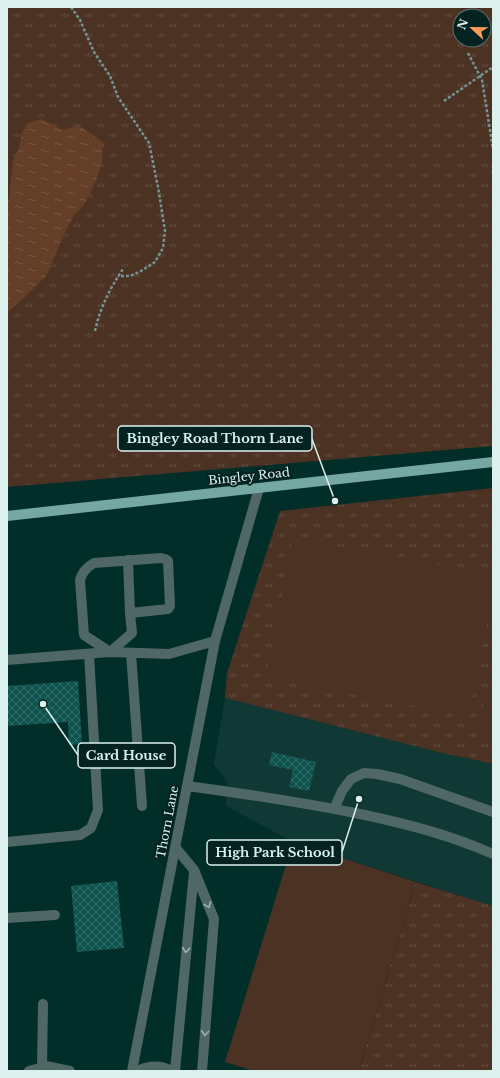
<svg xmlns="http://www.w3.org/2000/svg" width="500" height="1078" font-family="'Libre Baskerville',serif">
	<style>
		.built { fill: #103936 }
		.grass { fill: url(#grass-tufts); fill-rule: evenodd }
		.pitch { fill: #4b3223 }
		.water { fill: url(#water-ripples) }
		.building { fill: url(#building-cross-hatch) }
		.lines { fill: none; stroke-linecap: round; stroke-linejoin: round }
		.path { stroke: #749491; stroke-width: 2.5; stroke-dasharray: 3 2; stroke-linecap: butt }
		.minor { stroke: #4f6765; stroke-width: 10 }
		.major { stroke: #75a8a3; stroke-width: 10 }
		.oneway { stroke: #9db3b0 }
		.labels { text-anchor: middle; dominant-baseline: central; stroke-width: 4; stroke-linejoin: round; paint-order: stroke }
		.street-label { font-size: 12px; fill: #dcf1ee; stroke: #042220 }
		.leader { fill: none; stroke: #dcf1ee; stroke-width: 1.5 }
		.callout-dot { fill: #dcf1ee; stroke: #042220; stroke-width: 1.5 }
		.callout { fill: #042220; stroke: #dcf1ee; stroke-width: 1.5 }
		.callout-label { font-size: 13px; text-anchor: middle; font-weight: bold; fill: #dcf1ee }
	</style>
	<defs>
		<pattern id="grass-tufts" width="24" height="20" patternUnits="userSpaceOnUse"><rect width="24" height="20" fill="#4b3223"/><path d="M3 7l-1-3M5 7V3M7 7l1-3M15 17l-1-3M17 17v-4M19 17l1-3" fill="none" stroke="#645043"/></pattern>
		<pattern id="water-ripples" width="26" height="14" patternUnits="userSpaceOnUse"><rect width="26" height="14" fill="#643e26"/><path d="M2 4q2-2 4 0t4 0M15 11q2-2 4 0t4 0" fill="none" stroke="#7a5a46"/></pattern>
		<pattern id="building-cross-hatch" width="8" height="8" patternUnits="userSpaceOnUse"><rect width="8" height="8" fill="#0f534e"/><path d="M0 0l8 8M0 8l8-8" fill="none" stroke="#316c68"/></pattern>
	</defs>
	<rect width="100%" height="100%" fill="#022e2a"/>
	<path class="built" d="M 225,698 L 438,752 L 493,764 L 493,906 L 293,842 L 226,806 L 227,782 L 214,764 Z"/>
	<path class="grass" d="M 7,7 L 493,7 L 493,446 L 7,487 ZM 460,16 L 484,16 L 484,40 L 460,40 Z
		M 493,488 L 493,764 L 438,752 L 225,698 L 227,673 L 280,511 Z
		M 416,882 L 493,906 L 493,1071 L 359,1071 Z"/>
	<path class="pitch" d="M 293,538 L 493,575 L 493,587 L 469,716 L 266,678 Z
		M 493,676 L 493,736 L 476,731 Z
		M 293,842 L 416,882 L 359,1071 L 254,1071 L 225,1062 Z"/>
	<path class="water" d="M 41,119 L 63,130 L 78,125 L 103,142 L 102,163 L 96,181 L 84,205 L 73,217 L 64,234 L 47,275 L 28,294 L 7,313 L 7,203 L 9,199 L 13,160 L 19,148 L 22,132 L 28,123 Z"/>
	<path class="building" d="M 78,681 L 82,744 L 69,745 L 68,722 L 7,726 L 7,686 Z
		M 272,752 L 316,762 L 309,791 L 289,787 L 293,770 L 269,765 Z
		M 117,881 L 124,948 L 77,952 L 71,886 Z"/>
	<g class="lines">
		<path class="path" d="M 71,7 L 80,20 L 94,52 L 110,76 L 118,97 L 149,143 L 158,187 L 165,231 L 163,248 L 155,262 L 141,271 L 130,276 L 118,276
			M 468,53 L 482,80 L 493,149
			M 444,101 L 493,67
			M 493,165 L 493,173
			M 95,331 C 100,308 110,288 123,269"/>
		<path class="minor" d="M 161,558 L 165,559 L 168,561 L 170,606 L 168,609 L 130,613 L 132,633 L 110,652 L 84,635 L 80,580 C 82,572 87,567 94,563 Z
			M 128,560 L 130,613
			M 131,653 L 142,806
			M 7,660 L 110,652 L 169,654 L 215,641
			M 187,786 C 247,794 306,803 365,815 C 411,825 450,835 493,854
			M 334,809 L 342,791 L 351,779 L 364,773 L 377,774 L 400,779 L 493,812
			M 7,842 L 80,835 L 91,828 L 98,810 L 89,654
			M 175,847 L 194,870 L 214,919 L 202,1071
			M 7,918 L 55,915
			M 42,1067 L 43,1004
			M 29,1071 L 46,1066 L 70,1071
			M 132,1071 L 215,641 L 259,488
			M 137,1071 C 149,1065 161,1065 172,1071
			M 175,1071 L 194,872"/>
		<path class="major" d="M 7,516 L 493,462"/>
	</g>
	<defs><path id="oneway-chevron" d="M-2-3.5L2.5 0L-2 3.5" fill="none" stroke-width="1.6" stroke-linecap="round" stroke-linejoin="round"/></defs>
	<g class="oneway">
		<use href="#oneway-chevron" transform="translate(208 905) rotate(68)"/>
		<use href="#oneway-chevron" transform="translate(186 950) rotate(95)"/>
		<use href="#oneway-chevron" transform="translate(205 1033) rotate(94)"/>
	</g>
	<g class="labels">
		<g class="street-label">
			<text transform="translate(249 476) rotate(-6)">Bingley Road</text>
			<text transform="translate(167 822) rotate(-79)">Thorn Lane</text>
		</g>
	</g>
	<path class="leader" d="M335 501L312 439M43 704L78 755M359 799L342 852"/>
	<g class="callout-dot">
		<circle cx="335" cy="501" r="4"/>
		<circle cx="43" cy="704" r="4"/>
		<circle cx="359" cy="799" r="4"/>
	</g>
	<g class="callout">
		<rect x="118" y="426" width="194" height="25" rx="4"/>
		<rect x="78" y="743" width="97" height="25" rx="4"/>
		<rect x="207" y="840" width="135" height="25" rx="4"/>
	</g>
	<g class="callout-label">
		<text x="215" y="443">Bingley Road Thorn Lane</text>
		<text x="126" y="760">Card House</text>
		<text x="275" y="857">High Park School</text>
	</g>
	<rect width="500" height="1078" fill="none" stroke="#dcf1ee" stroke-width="16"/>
	<g transform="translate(472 28) rotate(292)"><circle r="19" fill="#042220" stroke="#5a7572"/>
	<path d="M0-3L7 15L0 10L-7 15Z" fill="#ff9b59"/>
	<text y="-6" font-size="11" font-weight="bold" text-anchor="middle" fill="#dcf1ee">N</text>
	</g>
</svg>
